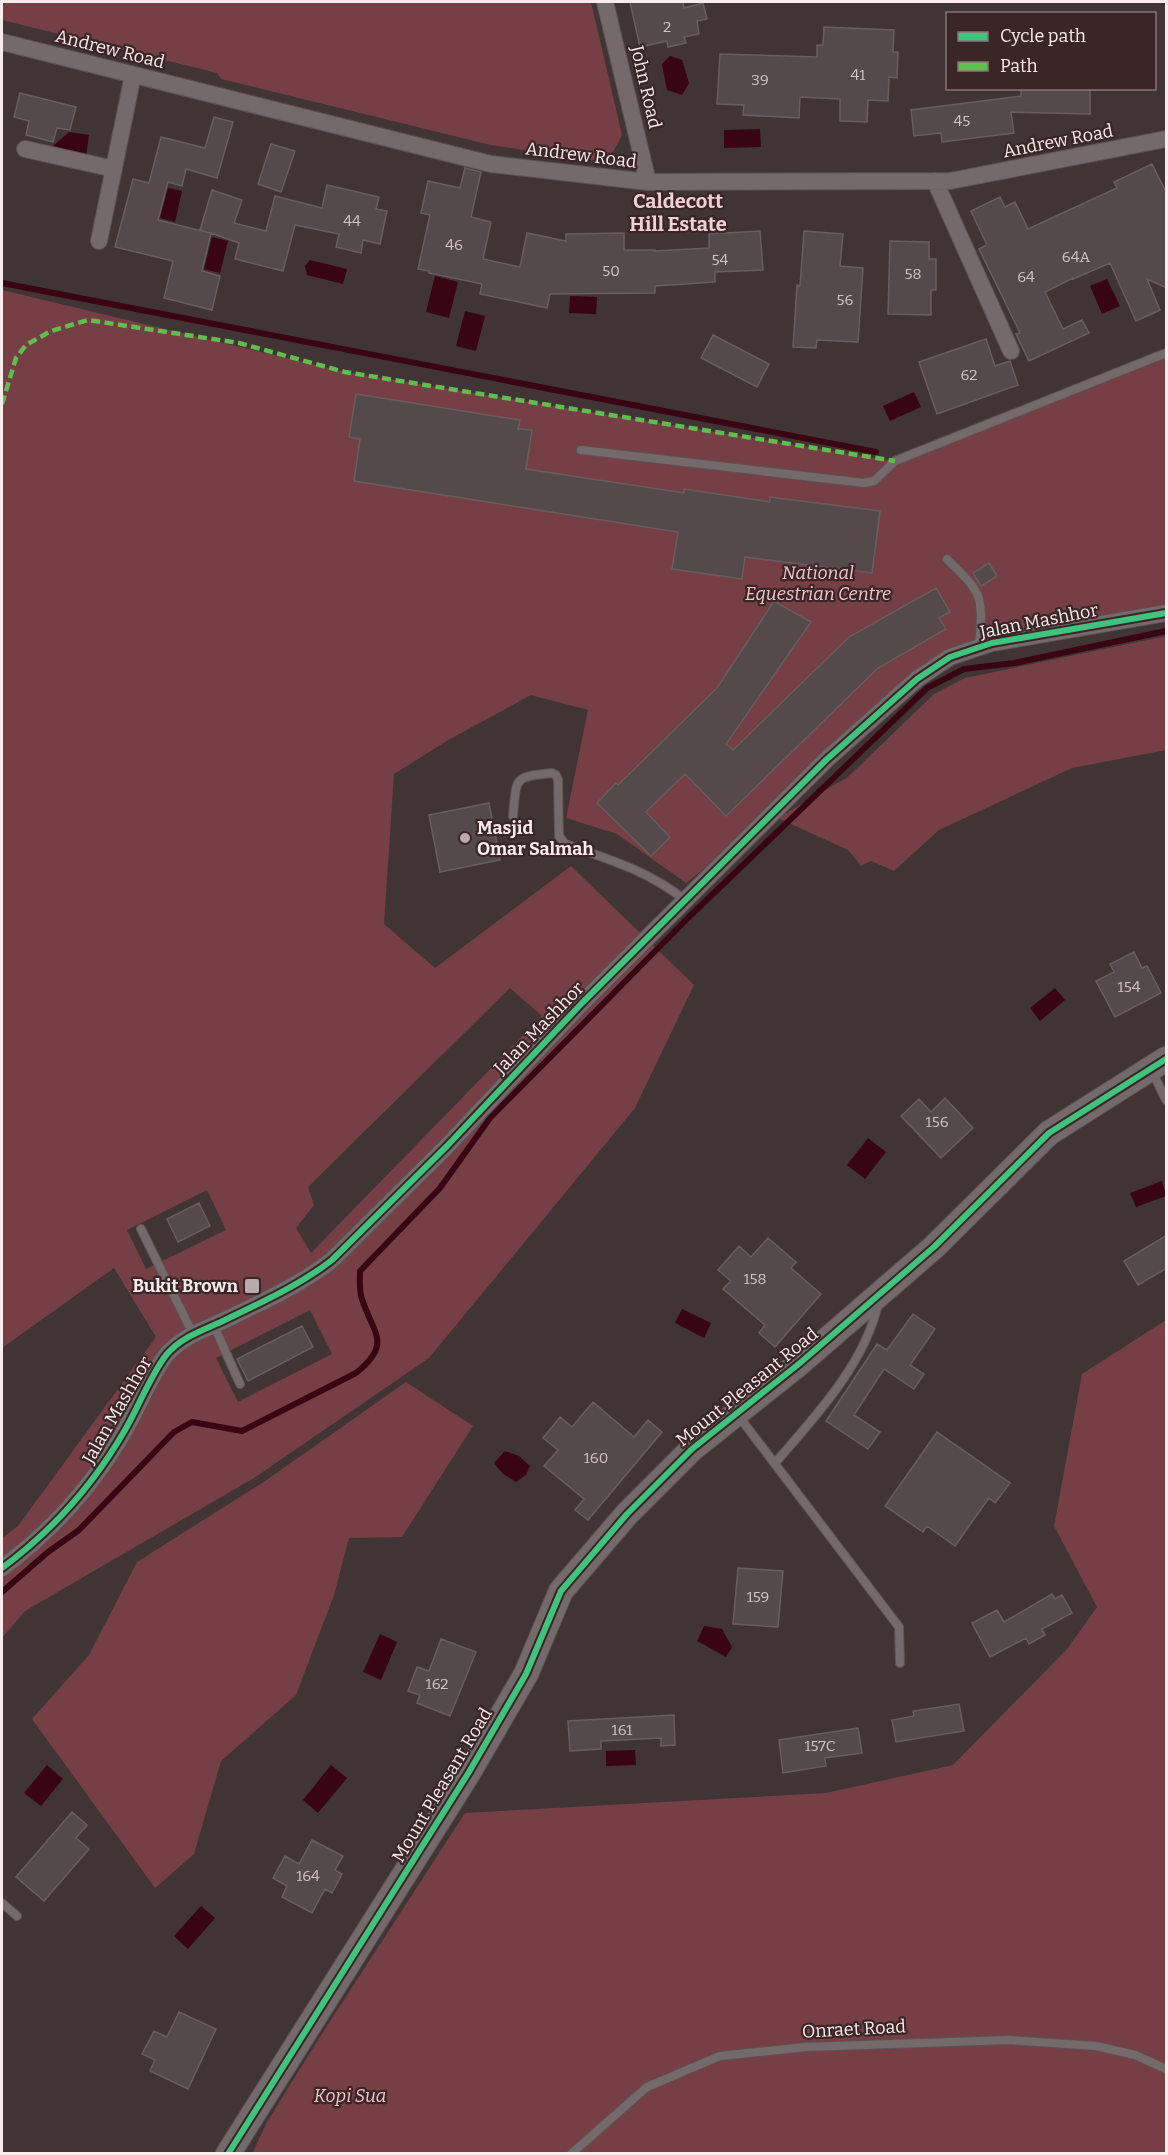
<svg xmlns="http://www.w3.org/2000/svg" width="1168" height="2155" font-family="Bitter,serif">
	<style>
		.green { fill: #763f46; fill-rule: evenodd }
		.water { fill: #390512 }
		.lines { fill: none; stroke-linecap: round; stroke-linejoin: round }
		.stream { stroke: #390512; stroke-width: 6 }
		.building { fill: #554a4b; stroke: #695e5f; stroke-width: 1.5 }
		.lane-casing { stroke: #5d5253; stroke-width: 10 }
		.street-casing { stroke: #5d5253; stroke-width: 18 }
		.secondary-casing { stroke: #5d5253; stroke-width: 26 }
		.lane { stroke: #746a6b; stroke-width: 8 }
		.street { stroke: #746a6b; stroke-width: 16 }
		.secondary { stroke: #746a6b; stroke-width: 24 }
		.quiet { stroke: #5fbe4e; stroke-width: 4.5; stroke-dasharray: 9 4.5; stroke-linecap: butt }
		.cycleway-casing { stroke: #3a2527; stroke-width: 10 }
		.cycleway { stroke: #40c37c; stroke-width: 6 }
		.poi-dot { fill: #b9abac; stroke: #3a2527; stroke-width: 2 }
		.labels { text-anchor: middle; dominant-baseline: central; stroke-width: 4.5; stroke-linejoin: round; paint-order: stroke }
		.number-label { font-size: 15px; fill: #d1c3c4 }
		.street-label { font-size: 18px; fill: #faebec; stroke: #3a2527 }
		.park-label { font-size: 18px; font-style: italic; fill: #f6c6ca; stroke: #3a2527 }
		.poi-label { font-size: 18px; font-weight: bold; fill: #faebec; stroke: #3a2527; text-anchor: start }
		.neighbourhood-label { font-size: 20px; font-weight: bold; fill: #eed1d3; stroke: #3a2527 }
	</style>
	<rect width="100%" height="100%" fill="#403435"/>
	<path class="green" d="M 2,2 L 591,2 L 622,135 L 613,152 L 597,161 L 491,145 L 221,79 L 217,73 L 2,20 Z
		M 2,290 L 345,372 L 895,461 L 1166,352 L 1166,612 L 948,660 L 761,824 L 686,883 L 617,834 L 566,818 L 588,710 L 531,695 L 450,739 L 394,774 L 384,924 L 435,968 L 571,866 L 694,985 L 635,1108 L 429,1358 L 254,1478 L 25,1611 L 2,1638 L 2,1538 L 18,1526 L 156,1337 L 114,1268 L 2,1348 ZM 510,988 L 542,1016 L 311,1253 L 296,1228 L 314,1205 L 308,1187 ZM 207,1190 L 226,1230 L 146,1269 L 127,1230 ZM 310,1310 L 332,1354 L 238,1402 L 216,1358 Z
		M 1166,636 L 1166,750 L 1072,768 L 939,830 L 894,871 L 871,861 L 861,866 L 848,850 L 778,818 L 848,777 L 934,694 L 965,678 Z
		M 1166,1320 L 1166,2153 L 252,2154 L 267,2122 L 318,2040 L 465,1813 L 826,1793 L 953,1765 L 1067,1649 L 1097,1607 L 1054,1526 L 1082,1374 Z
		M 406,1382 L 473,1426 L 402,1537 L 349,1538 L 334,1595 L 296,1695 L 221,1761 L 194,1854 L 155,1888 L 32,1719 L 89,1655 L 137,1562 L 265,1481 Z"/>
	<path class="water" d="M 670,56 L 682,60 L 689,83 L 682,95 L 667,90 L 662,64 Z
		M 760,129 L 761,147 L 724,148 L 724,130 Z
		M 69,132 L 89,135 L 86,156 L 55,151 L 53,146 Z
		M 168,188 L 182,191 L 175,222 L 160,218 Z
		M 212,237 L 228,241 L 220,273 L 204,269 Z
		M 310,260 L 347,269 L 343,284 L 307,275 L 305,266 Z
		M 435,276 L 458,282 L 449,318 L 426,312 Z
		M 1107,279 L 1120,306 L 1102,314 L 1090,286 Z
		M 570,296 L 597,297 L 596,314 L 569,313 Z
		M 465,311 L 485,316 L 476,351 L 456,346 Z
		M 914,392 L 921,407 L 890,421 L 883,406 Z
		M 1055,988 L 1065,1000 L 1040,1021 L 1030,1008 Z
		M 868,1138 L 886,1152 L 865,1179 L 847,1165 Z
		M 1162,1181 L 1166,1196 L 1136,1207 L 1130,1193 Z
		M 682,1309 L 711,1323 L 704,1338 L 675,1323 Z
		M 505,1451 L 519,1456 L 530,1466 L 526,1475 L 516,1482 L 503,1474 L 494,1463 Z
		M 704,1626 L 722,1629 L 732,1647 L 726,1657 L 697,1641 Z
		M 380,1634 L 397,1642 L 381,1680 L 363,1672 Z
		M 635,1750 L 636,1765 L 606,1766 L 606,1751 Z
		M 47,1765 L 63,1779 L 41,1806 L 24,1793 Z
		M 331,1765 L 347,1778 L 318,1813 L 303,1800 Z
		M 201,1906 L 215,1918 L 188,1949 L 174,1936 Z"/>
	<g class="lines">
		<path class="stream" d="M 2,283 L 876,452
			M 2,1592 L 48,1552 L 79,1530 L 174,1432 L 192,1422 L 242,1431 L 356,1373 C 393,1343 373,1334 362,1299 C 359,1291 360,1280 360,1271 L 440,1188 L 490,1118 L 690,916 L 927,688 L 964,669 L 1014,663 L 1166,631"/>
	</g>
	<path class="building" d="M 630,2 L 683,2 L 684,8 L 703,3 L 707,19 L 697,21 L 699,34 L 684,37 L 686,43 L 668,47 L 667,41 L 640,47 Z
		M 824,27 L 894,30 L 893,52 L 898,52 L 897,78 L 889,77 L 888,101 L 868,100 L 867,122 L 840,121 L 840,99 L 800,97 L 799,118 L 743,115 L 744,105 L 717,104 L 720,54 L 817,57 L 817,45 L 823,45 Z
		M 1021,88 L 1090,88 L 1090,114 L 1011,112 L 1014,133 L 942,142 L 941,133 L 914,136 L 911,110 L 1021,96 Z
		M 20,93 L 76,107 L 70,130 L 57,128 L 53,142 L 26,135 L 29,121 L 14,117 Z
		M 214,117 L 233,122 L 217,178 L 186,169 L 182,186 L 168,182 L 158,220 L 210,233 L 200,230 L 212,190 L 242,200 L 234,223 L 266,231 L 275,196 L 322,208 L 327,185 L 379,197 L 376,209 L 387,211 L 380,244 L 363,240 L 361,253 L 336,247 L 339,234 L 295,225 L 283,271 L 235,259 L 239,243 L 211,233 L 202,271 L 220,276 L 212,310 L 164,298 L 173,261 L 115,247 L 133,179 L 149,183 L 161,137 L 205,148 Z
		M 271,144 L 295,151 L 281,192 L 258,184 Z
		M 1152,164 L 1167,194 L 1167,288 L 1147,279 L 1160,310 L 1136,321 L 1110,263 L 1073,279 L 1073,278 L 1045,292 L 1063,329 L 1082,320 L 1089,333 L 1029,361 L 1016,334 L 1020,333 L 979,249 L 987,245 L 971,211 L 1000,197 L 1005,207 L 1015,202 L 1028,229 L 1117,188 L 1114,182 Z
		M 465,168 L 481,172 L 471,217 L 491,222 L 483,259 L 520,267 L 527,233 L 566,241 L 566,234 L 624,233 L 624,250 L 655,250 L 655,251 L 709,248 L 709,234 L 760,231 L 763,270 L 715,272 L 715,282 L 655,286 L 655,293 L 550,294 L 547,308 L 480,294 L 482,284 L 429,273 L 429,271 L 418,269 L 430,215 L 421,213 L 428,181 L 460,188 Z
		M 804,231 L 843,234 L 840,266 L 863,268 L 858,342 L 817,340 L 816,348 L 793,347 L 797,285 L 800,286 Z
		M 890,241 L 929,242 L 929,259 L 936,259 L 936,290 L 931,290 L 931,315 L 888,314 Z
		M 713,335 L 769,364 L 757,387 L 701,358 Z
		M 986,339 L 995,366 L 1010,361 L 1018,385 L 937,414 L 919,362 Z
		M 356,394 L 520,420 L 518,429 L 532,430 L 526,469 L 684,493 L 684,489 L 770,502 L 770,497 L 880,511 L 872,573 L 745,557 L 742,579 L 672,569 L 678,532 L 354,481 L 360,439 L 349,437 Z
		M 989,563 L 997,576 L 981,586 L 973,573 Z
		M 936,588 L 950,612 L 939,618 L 946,629 L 878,668 L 726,816 L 685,774 L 646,812 L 670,837 L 651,856 L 597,803 L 616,783 L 618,785 L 717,688 L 774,601 L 811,622 L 726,744 L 733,750 L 849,637 Z
		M 489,803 L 500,860 L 440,872 L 429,815 Z
		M 1134,952 L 1142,968 L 1147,966 L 1161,993 L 1115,1017 L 1096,981 L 1114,972 L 1110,964 Z
		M 945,1098 L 973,1128 L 941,1158 L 901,1116 L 919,1099 L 931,1112 Z
		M 199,1203 L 210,1226 L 178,1242 L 167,1219 Z
		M 1167,1235 L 1167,1268 L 1138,1285 L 1124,1261 Z
		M 768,1238 L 796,1262 L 791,1268 L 821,1294 L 775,1347 L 759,1333 L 765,1325 L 723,1289 L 731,1281 L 718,1270 L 739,1246 L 751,1257 Z
		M 913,1314 L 935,1329 L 910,1365 L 924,1374 L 914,1389 L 884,1369 L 854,1415 L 880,1432 L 868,1449 L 826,1421 L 877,1344 L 887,1350 Z
		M 302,1326 L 313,1347 L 248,1381 L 237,1359 Z
		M 593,1402 L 634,1437 L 648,1420 L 662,1432 L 588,1520 L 575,1510 L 584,1499 L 544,1466 L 558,1450 L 543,1438 L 560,1417 L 572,1427 Z
		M 937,1432 L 1010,1483 L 995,1503 L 989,1498 L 955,1546 L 927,1526 L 923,1532 L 885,1506 Z
		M 738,1568 L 783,1571 L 778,1627 L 733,1624 Z
		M 1052,1594 L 1055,1599 L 1062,1595 L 1072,1613 L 1042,1629 L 1045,1635 L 1029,1644 L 1026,1638 L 990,1657 L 972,1623 L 997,1610 L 1004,1622 Z
		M 441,1639 L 476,1652 L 450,1716 L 417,1703 L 420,1695 L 408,1691 L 417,1667 L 429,1671 Z
		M 959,1704 L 964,1731 L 896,1742 L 892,1720 L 914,1716 L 913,1711 Z
		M 674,1715 L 675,1745 L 661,1746 L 661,1738 L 601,1741 L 601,1749 L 570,1751 L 568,1721 Z
		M 858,1728 L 862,1753 L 825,1758 L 826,1766 L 783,1773 L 779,1740 Z
		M 72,1812 L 87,1825 L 76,1838 L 89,1849 L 44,1901 L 16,1877 Z
		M 312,1840 L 343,1856 L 335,1870 L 342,1874 L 332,1893 L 325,1889 L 312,1913 L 282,1897 L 287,1886 L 273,1878 L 285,1856 L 299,1864 Z
		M 179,2012 L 216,2029 L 188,2089 L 150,2071 L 155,2060 L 142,2054 L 154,2031 L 167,2037 Z"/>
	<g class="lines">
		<g class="lane-casing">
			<path id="lane" d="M 581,450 L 864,483 L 874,481 L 895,461 L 1166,353
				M 947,559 C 957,570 975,584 979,599 C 983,614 980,631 979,646
				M 513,816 C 517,778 512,777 552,773 L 556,775 L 558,780 L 559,836 L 565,844 C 610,860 647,870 685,900
				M 1152,1071 L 1166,1100
				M 141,1229 L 193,1334
				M 214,1326 L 240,1384
				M 737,1414 L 899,1627 L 900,1663
				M 775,1463 C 814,1418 865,1364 878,1304
				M 2,1903 L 17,1916
				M 571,2154 L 647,2087 L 720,2056 L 806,2047 L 1009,2040 L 1096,2046 L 1135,2055 L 1166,2069"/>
		</g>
		<g class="street-casing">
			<path id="street" d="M 605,2 L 648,182
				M 2,42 L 491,164 L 648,182 L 950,181 L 1166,139
				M 25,149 L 114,169
				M 935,181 L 1011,351
				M 99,241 L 133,75
				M 2,1568 C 52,1531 94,1484 125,1430 C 138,1408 152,1372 167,1354 C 183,1336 204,1330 225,1320 C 262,1302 300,1285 332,1260 L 447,1146 L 583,1002 L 826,760 L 917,679 L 950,657 L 992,643 L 1166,613"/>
		</g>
		<g class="secondary-casing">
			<path id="secondary" d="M 228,2154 L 469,1772 L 526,1674 L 561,1591 L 627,1514 L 692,1449 L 800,1363 L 934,1247 L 1049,1133 L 1166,1059"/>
		</g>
		<use href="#lane" class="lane"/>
		<use href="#street" class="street"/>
		<use href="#secondary" class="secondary"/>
		<path class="quiet" d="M 2,404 L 16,358 L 26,345 L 51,331 L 88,320 L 239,343 L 345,372 L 895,461"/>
		<g class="cycleway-casing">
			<path id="cycleway" d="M 2,1568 C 52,1531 94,1484 125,1430 C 138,1408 152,1372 167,1354 C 183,1336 204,1330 225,1320 C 262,1302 300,1285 332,1260 L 447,1146 L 583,1002 L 826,760 L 917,679 L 950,657 L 992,643 L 1166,613
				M 228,2154 L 469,1772 L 526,1674 L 561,1591 L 627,1514 L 692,1449 L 800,1363 L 934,1247 L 1049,1133 L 1166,1059"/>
		</g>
		<use href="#cycleway" class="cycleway"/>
	</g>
	<g class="poi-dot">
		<circle cx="465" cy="838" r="6"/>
		<rect x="244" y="1278" width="16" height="16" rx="3"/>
	</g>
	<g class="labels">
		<g class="number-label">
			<text x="667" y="27">2</text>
			<text x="858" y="75">41</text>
			<text x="760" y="80">39</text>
			<text x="962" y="121">45</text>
			<text x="352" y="221">44</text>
			<text x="454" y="245">46</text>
			<text x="1076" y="257">64A</text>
			<text x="720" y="260">54</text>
			<text x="611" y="271">50</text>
			<text x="913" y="274">58</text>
			<text x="1026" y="277">64</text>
			<text x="845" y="300">56</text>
			<text x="969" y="375">62</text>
			<text x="1129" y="987">154</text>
			<text x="937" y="1122">156</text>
			<text x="755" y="1279">158</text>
			<text x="596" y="1458">160</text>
			<text x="758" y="1597">159</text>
			<text x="437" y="1684">162</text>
			<text x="622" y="1730">161</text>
			<text x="820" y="1746">157C</text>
			<text x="308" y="1876">164</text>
		</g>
		<g class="street-label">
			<text transform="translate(110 49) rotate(14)">Andrew Road</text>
			<text transform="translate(646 87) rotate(77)">John Road</text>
			<text transform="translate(1058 141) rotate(-11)">Andrew Road</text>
			<text transform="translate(581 155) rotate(7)">Andrew Road</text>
			<text transform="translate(1039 621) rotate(-11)">Jalan Mashhor</text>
			<text transform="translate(539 1028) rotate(-46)">Jalan Mashhor</text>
			<text transform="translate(747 1387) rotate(-39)">Mount Pleasant Road</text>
			<text transform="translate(117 1410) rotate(-60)">Jalan Mashhor</text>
			<text transform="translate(442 1785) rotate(-59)">Mount Pleasant Road</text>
			<text transform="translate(854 2029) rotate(-3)">Onraet Road</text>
		</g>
		<g class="park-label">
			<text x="818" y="573">National<tspan x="818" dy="21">Equestrian Centre</tspan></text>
			<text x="350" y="2096">Kopi Sua</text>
		</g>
		<g class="poi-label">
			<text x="477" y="828">Masjid<tspan x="477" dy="21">Omar Salmah</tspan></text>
			<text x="238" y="1286" text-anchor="end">Bukit Brown</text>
		</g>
		<g class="neighbourhood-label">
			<text x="678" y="201">Caldecott<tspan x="678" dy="23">Hill Estate</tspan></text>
		</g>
	</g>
	<rect width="1168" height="2155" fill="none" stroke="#faebec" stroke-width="6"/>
	<rect x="946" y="12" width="210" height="78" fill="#3a2527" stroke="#877476" stroke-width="1.5"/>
	<rect x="958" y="32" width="30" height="9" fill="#40c37c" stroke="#877476" stroke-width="1.5"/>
	<text x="1000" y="42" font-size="18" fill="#faebec">Cycle path</text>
	<rect x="958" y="62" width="30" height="9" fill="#5fbe4e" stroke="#877476" stroke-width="1.5"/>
	<text x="1000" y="72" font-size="18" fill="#faebec">Path</text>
</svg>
